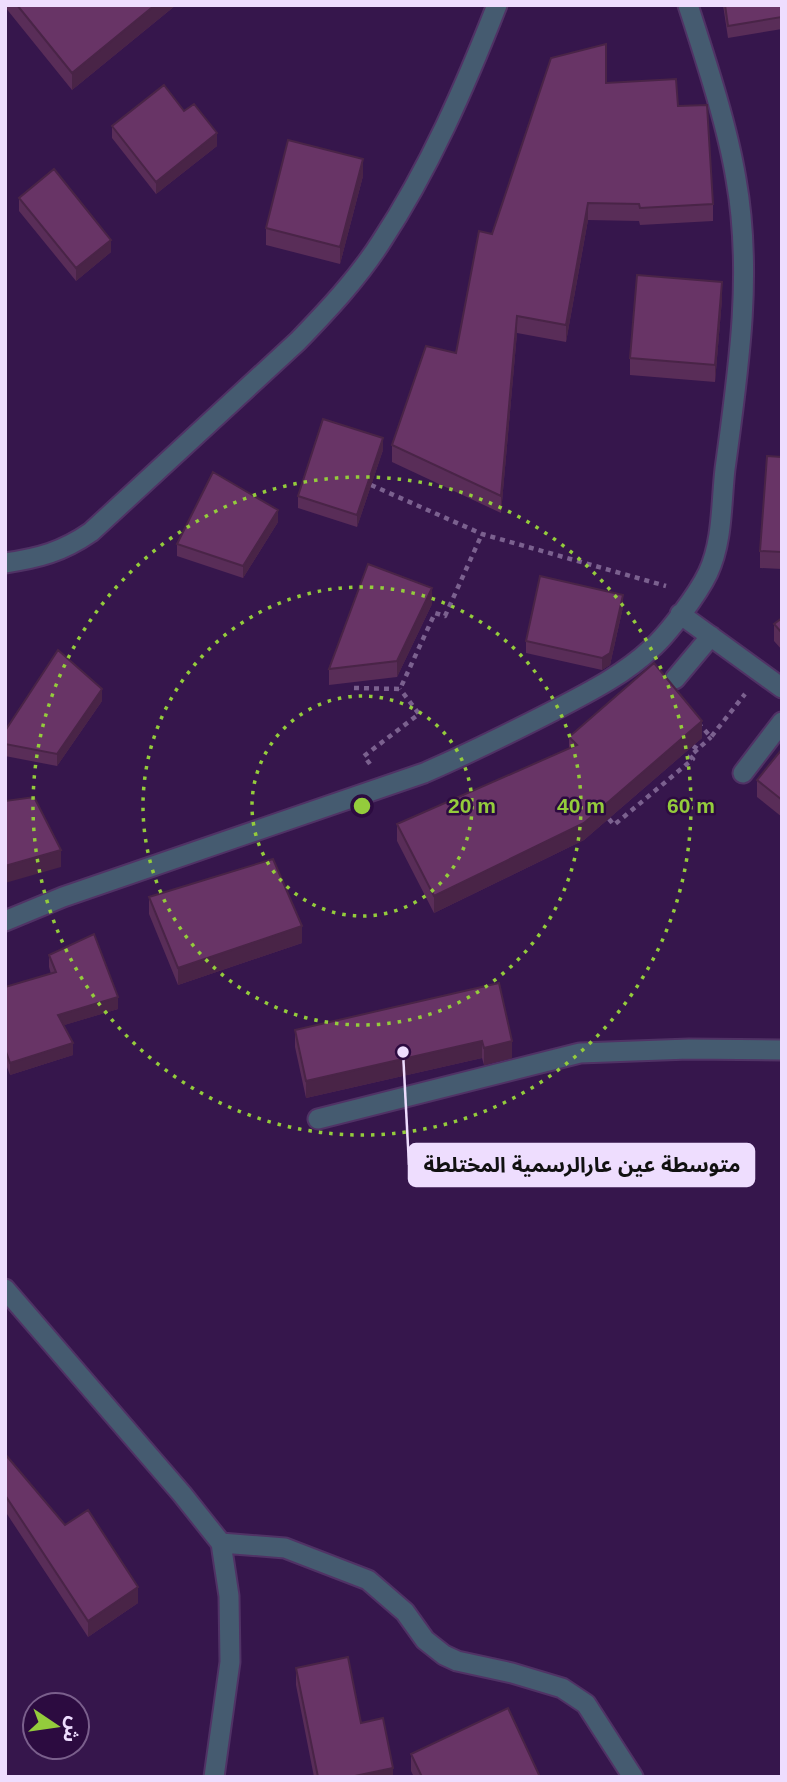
<svg xmlns="http://www.w3.org/2000/svg" width="787" height="1782" font-family="Helvetica,'Noto Sans Arabic',sans-serif">
	<style>
		.lines { fill: none; stroke-linecap: round; stroke-linejoin: round }
		.minor-casing { stroke: #503265; stroke-width: 23 }
		.path { stroke: #7b618f; stroke-width: 4.5; stroke-dasharray: 5 5; stroke-linecap: butt }
		.minor { stroke: #455b70; stroke-width: 19 }
		.wall { fill: #592d58 }
		.shaded-wall { fill: #492447 }
		.building { fill: #683466; stroke: #492447; stroke-width: 2 }
		.ring { fill: none; stroke: #94cc3c; stroke-width: 3.5; stroke-dasharray: 3.5 7 }
		.centre { fill: #94cc3c; stroke: #2c0b40; stroke-width: 3.5 }
		.ring-label { font-size: 21px; text-anchor: middle; font-weight: bold; fill: #94cc3c; stroke: #2c0b40; stroke-width: 5; stroke-linejoin: round; paint-order: stroke }
		.leader { fill: none; stroke: #eeddfe; stroke-width: 2.5 }
		.callout-dot { fill: #eeddfe; stroke: #2c0b40; stroke-width: 2.5 }
		.callout { fill: #eeddfe; stroke: #eeddfe; stroke-width: 2.5 }
		.callout-label { font-size: 21px; text-anchor: middle; font-weight: bold; fill: #111 }
	</style>
	<rect width="100%" height="100%" fill="#36164c"/>
	<g class="lines">
		<g class="minor-casing">
			<path id="minor" d="M 5,563 C 39,558 62,552 91,532 L 298,341 C 328,310 358,278 381,242 C 429,169 465,87 497,5
				M 680,614 L 782,688
				M 675,679 L 711,636
				M 743,773 L 782,722
				M 5,921 L 63,897 L 424,773 C 468,754 510,733 553,711 C 587,693 622,676 651,649 C 668,634 698,594 708,573 C 723,541 721,503 725,469 C 738,373 753,275 736,179 C 727,124 705,58 688,5
				M 318,1119 L 580,1053 L 689,1049 L 782,1050
				M 5,1289 L 182,1494 L 221,1543 L 229,1596 L 230,1662 L 214,1777
				M 221,1543 L 285,1548 L 368,1580 L 405,1612 L 425,1640 L 444,1655 L 457,1661 L 512,1673 L 562,1688 L 586,1704 L 633,1777"/>
		</g>
		<path class="path" d="M 371,485 L 482,534 L 666,586
			M 354,688 L 400,689 L 435,613 L 445,616 L 482,534
			M 698,723 L 711,737 L 745,694
			M 693,746 L 698,749 L 711,737
			M 370,764 L 364,756 L 419,714 L 400,689
			M 609,819 L 614,825 L 693,759 L 690,756 L 698,749"/>
		<use href="#minor" class="minor"/>
	</g>
	<path class="wall" d="M 5,5 L 176,5 L 72,90 L 5,7 Z
		M 723,5 L 781,5 L 782,29 L 728,38 Z
		M 606,83 L 678,106 L 713,204 L 713,221 L 640,225 L 639,221 L 588,220 L 566,342 L 517,333 L 501,513 L 392,462 L 392,445 L 456,353 L 492,234 Z
		M 112,126 L 217,146 L 156,194 L 112,138 Z
		M 363,176 L 340,264 L 266,245 L 266,228 Z
		M 19,198 L 111,252 L 76,281 L 19,211 Z
		M 722,299 L 715,382 L 630,375 L 630,358 Z
		M 383,450 L 357,527 L 298,508 L 298,496 Z
		M 782,457 L 782,569 L 760,568 L 760,551 Z
		M 278,522 L 243,578 L 177,556 L 177,544 Z
		M 432,604 L 397,677 L 329,685 L 329,669 Z
		M 623,607 L 610,665 L 602,670 L 526,653 L 526,641 Z
		M 782,618 L 782,650 L 774,641 L 774,624 Z
		M 102,701 L 57,766 L 5,756 L 5,731 Z
		M 569,737 L 702,738 L 584,840 L 434,913 L 397,841 L 397,824 L 569,749 Z
		M 782,749 L 782,817 L 757,797 L 757,780 Z
		M 149,897 L 302,943 L 178,985 L 149,914 Z
		M 49,955 L 118,1009 L 64,1025 L 73,1055 L 10,1075 L 5,1062 L 5,987 L 51,974 L 49,967 Z
		M 499,983 L 512,1058 L 484,1065 L 482,1058 L 306,1098 L 295,1047 L 295,1030 Z
		M 5,1454 L 65,1525 L 138,1603 L 88,1637 L 5,1511 Z
		M 296,1668 L 361,1723 L 393,1777 L 314,1777 L 296,1685 Z
		M 411,1754 L 540,1777 L 414,1777 L 411,1771 Z"/>
	<path class="shaded-wall" d="M 155,5 L 176,5 L 72,90 L 72,73 Z
		M 217,133 L 217,146 L 156,194 L 156,182 Z
		M 363,159 L 363,176 L 340,264 L 340,247 Z
		M 588,203 L 588,220 L 566,342 L 566,325 Z
		M 111,240 L 111,252 L 76,281 L 76,268 Z
		M 722,282 L 722,299 L 715,382 L 715,365 Z
		M 517,316 L 517,333 L 501,513 L 501,496 Z
		M 383,438 L 383,450 L 357,527 L 357,515 Z
		M 278,510 L 278,522 L 243,578 L 243,566 Z
		M 432,588 L 432,604 L 397,677 L 397,661 Z
		M 623,595 L 623,607 L 610,665 L 602,670 L 602,658 Z
		M 102,689 L 102,701 L 57,766 L 57,754 Z
		M 702,721 L 702,738 L 584,840 L 434,913 L 434,896 Z
		M 61,850 L 61,867 L 5,883 L 5,866 Z
		M 302,926 L 302,943 L 178,985 L 178,968 Z
		M 118,997 L 118,1009 L 58,1027 L 58,1015 Z
		M 482,1041 L 482,1058 L 306,1098 L 306,1081 Z
		M 512,1041 L 512,1058 L 484,1065 L 484,1048 Z
		M 73,1043 L 73,1055 L 10,1075 L 10,1063 Z
		M 138,1587 L 138,1603 L 88,1637 L 88,1621 Z
		M 393,1768 L 393,1777 L 350,1777 Z"/>
	<path class="building" d="M 17,5 L 155,5 L 72,73 Z
		M 725,5 L 781,5 L 782,17 L 728,26 Z
		M 606,44 L 606,83 L 676,79 L 678,106 L 707,105 L 713,204 L 640,208 L 639,204 L 588,203 L 566,325 L 517,316 L 501,496 L 392,445 L 426,346 L 456,353 L 479,231 L 492,234 L 551,58 Z
		M 164,85 L 184,111 L 194,104 L 217,133 L 156,182 L 112,126 Z
		M 288,140 L 363,159 L 340,247 L 266,228 Z
		M 54,169 L 111,240 L 76,268 L 19,198 Z
		M 637,275 L 722,282 L 715,365 L 630,358 Z
		M 323,419 L 383,438 L 357,515 L 298,496 Z
		M 767,456 L 782,457 L 782,552 L 760,551 Z
		M 213,472 L 278,510 L 243,566 L 177,544 Z
		M 368,564 L 432,588 L 397,661 L 329,669 Z
		M 540,576 L 623,595 L 610,653 L 602,658 L 526,641 Z
		M 782,618 L 782,633 L 774,624 Z
		M 58,650 L 102,689 L 57,754 L 5,744 L 5,731 Z
		M 654,663 L 702,721 L 584,823 L 434,896 L 397,824 L 577,745 L 569,737 Z
		M 782,749 L 782,800 L 757,780 Z
		M 34,797 L 61,850 L 5,866 L 5,801 Z
		M 273,859 L 302,926 L 178,968 L 149,897 Z
		M 94,934 L 118,997 L 58,1015 L 73,1043 L 10,1063 L 5,1049 L 5,987 L 56,972 L 49,955 Z
		M 499,983 L 512,1041 L 484,1048 L 482,1041 L 306,1081 L 295,1030 Z
		M 5,1454 L 65,1525 L 88,1510 L 138,1587 L 88,1621 L 5,1495 Z
		M 348,1657 L 361,1723 L 383,1718 L 393,1768 L 350,1777 L 318,1777 L 296,1668 Z
		M 508,1708 L 540,1777 L 422,1777 L 411,1754 Z"/>
	<g class="ring">
		<circle cx="362" cy="806" r="110"/>
		<circle cx="362" cy="806" r="219"/>
		<circle cx="362" cy="806" r="329"/>
	</g>
	<circle cx="362" cy="806" r="10" class="centre"/>
	<g class="ring-label">
		<text x="472" y="813">20 m</text>
		<text x="581" y="813">40 m</text>
		<text x="691" y="813">60 m</text>
	</g>
	<path class="leader" d="M403 1052L409 1165"/>
	<circle class="callout-dot" cx="403" cy="1052" r="7"/>
	<rect class="callout" x="409" y="1144" width="345" height="42" rx="7"/>
	<g class="callout-label">
		<text x="582" y="1172">متوسطة عين عارالرسمية المختلطة</text>
	</g>
	<rect width="787" height="1782" fill="none" stroke="#eeddfe" stroke-width="14"/>
	<g transform="translate(56 1726) rotate(103)"><circle r="33" fill="#2c0b40" stroke="#7a5f8c" stroke-width="2"/>
	<path d="M0-5L12 26L0 18L-12 26Z" fill="#94cc3c"/>
	<text y="-10" font-size="19" font-weight="bold" text-anchor="middle" fill="#eeddfe">ش</text>
	</g>
</svg>
